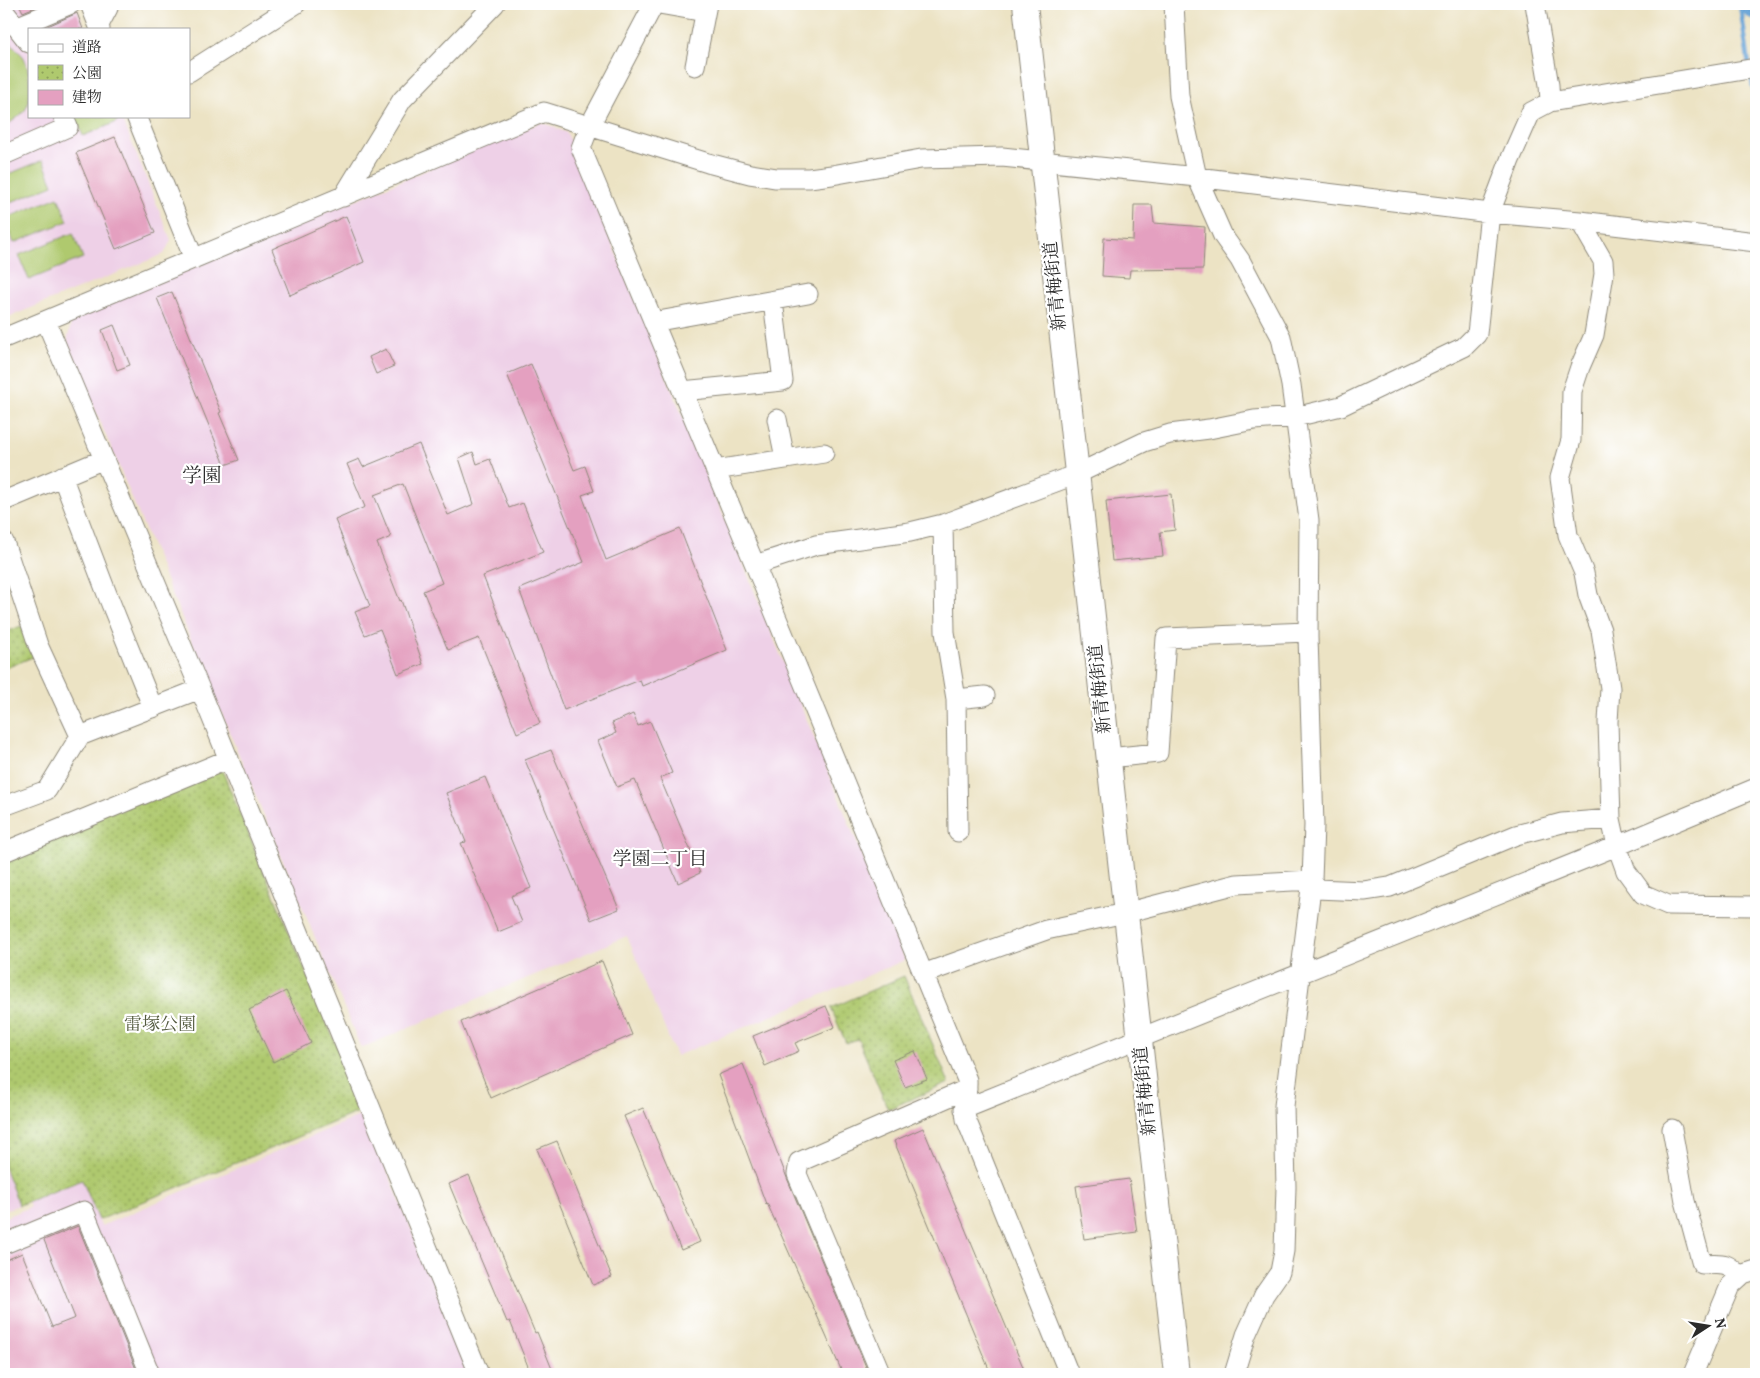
<svg xmlns="http://www.w3.org/2000/svg" width="1760" height="1378" font-family="Vollkorn,'Noto Serif JP',serif">
	<style>
		.built { fill: #eed0e7 }
		.grass { fill: #afc96e; stroke: #6d7a4c }
		.park { fill: url(#park-dots); stroke: #6d7a4c }
		.lines { fill: none; stroke-linecap: round; stroke-linejoin: round }
		.stream { stroke: #64a1d5; stroke-width: 5 }
		.river { stroke: #64a1d5; stroke-width: 30 }
		.building { fill: #e4a0c0 }
		.minor-casing { stroke: #8c8778; stroke-width: 21 }
		.major-casing { stroke: #8c8778; stroke-width: 26 }
		.minor { stroke: #fff; stroke-width: 19 }
		.major { stroke: #fff; stroke-width: 24 }
		.labels { text-anchor: middle; dominant-baseline: central; stroke-width: 4.5; stroke-linejoin: round; paint-order: stroke }
		.street-label { font-size: 18px; fill: #2b2b2b; stroke: #fff }
		.park-label { font-size: 18px; fill: #535a3f; stroke: #fff }
		.neighbourhood-label { font-size: 19px; fill: #2b2b2b; stroke: #fff }
		.quarter-label { font-size: 20px; fill: #2b2b2b; stroke: #fff }
	</style>
	<defs>
		<pattern id="park-dots" width="8" height="8" patternUnits="userSpaceOnUse" patternTransform="scale(1.25)"><rect width="8" height="8" fill="#afc96e"/><path d="M2 2h.1M6 6h.1" fill="none" stroke="#8fa35b" stroke-width="1.8" stroke-linecap="round"/></pattern>
	</defs>
	<rect width="100%" height="100%" fill="#fff"/>
	<filter id="ink" filterUnits="userSpaceOnUse"><feTurbulence type="fractalNoise" baseFrequency=".02" numOctaves="2"/><feDisplacementMap in="SourceGraphic" scale="10" xChannelSelector="R" yChannelSelector="G"/><feConvolveMatrix kernelMatrix="1 2 1 2 8 2 1 2 1" color-interpolation-filters="sRGB"/></filter>
	<filter id="wash" filterUnits="userSpaceOnUse"><feTurbulence type="fractalNoise" baseFrequency=".0096" numOctaves="4" result="noise"/><feDisplacementMap in="SourceGraphic" scale="20" xChannelSelector="R" yChannelSelector="G"/><feGaussianBlur stdDeviation="1.12" result="paint"/><feColorMatrix in="noise" values="0 0 0 0 0 0 0 0 0 0 0 0 0 0 0 0 0 1.4 0 .05"/><feComposite in="paint" operator="in"/></filter>
	<g filter="url(#wash)">
		<rect width="100%" height="100%" fill="#ece3c4"/>
		<path class="built" d="M 4,4 L 75,4 L 86,29 L 29,29 L 29,116 L 121,116 L 171,240 L 164,254 L 4,319 Z
			M 542,122 L 567,133 L 905,960 L 676,1056 L 627,936 L 361,1048 L 67,342 L 72,318 Z
			M 364,1114 L 471,1374 L 4,1374 L 4,1218 L 30,1207 L 28,1201 L 82,1179 L 101,1226 Z
			M 4,1167 L 19,1205 L 4,1211 Z"/>
		<path class="grass" d="M 4,36 C 10,43 17,49 23,56 C 30,66 32,100 25,110 C 20,116 11,123 4,126 Z
			M 75,116 L 115,116 L 117,122 L 83,136 Z
			M 43,160 L 53,185 L 4,205 L 4,176 Z
			M 58,197 L 68,221 L 14,243 L 4,219 Z
			M 73,233 L 83,258 L 29,280 L 19,255 Z"/>
		<path class="park" d="M 21,626 L 35,656 L 4,669 L 4,633 Z
			M 217,758 L 363,1110 L 99,1220 L 82,1180 L 19,1205 L 4,1167 L 4,846 Z
			M 904,976 L 949,1083 L 888,1109 L 858,1039 L 846,1043 L 831,1008 Z"/>
		<g class="lines">
			<path class="stream" d="M 1740,4 L 1749,65
				M 1751,73 L 1756,106"/>
			<path class="river" d="M 1756,4 L 1756,5"/>
		</g>
		<g id="blocks">
			<path class="building" d="M 19,4 L 42,4 L 23,12 Z
				M 77,13 L 83,29 L 41,29 L 75,14 Z
				M 115,137 L 155,233 L 116,249 L 76,153 Z
				M 1134,205 L 1152,205 L 1154,223 L 1205,227 L 1203,269 L 1130,270 L 1129,278 L 1102,276 L 1104,238 L 1133,240 Z
				M 346,216 L 364,262 L 290,295 L 272,249 Z
				M 172,292 L 221,412 L 219,413 L 239,460 L 225,465 L 157,298 Z
				M 114,325 L 130,365 L 117,370 L 102,330 Z
				M 386,349 L 394,366 L 376,374 L 369,357 Z
				M 531,364 L 574,470 L 585,466 L 594,491 L 582,495 L 606,560 L 680,529 L 727,650 L 642,686 L 640,680 L 564,710 L 519,589 L 584,562 L 507,374 Z
				M 419,444 L 448,515 L 474,504 L 459,458 L 473,452 L 477,464 L 490,459 L 509,508 L 523,503 L 543,552 L 483,576 L 540,723 L 517,733 L 479,638 L 448,650 L 423,591 L 442,583 L 403,484 L 374,495 L 391,537 L 377,543 L 400,601 L 401,600 L 423,664 L 398,674 L 380,629 L 365,635 L 355,612 L 370,606 L 335,520 L 365,507 L 347,464 L 359,459 L 363,467 Z
				M 1171,494 L 1175,530 L 1160,532 L 1163,556 L 1112,561 L 1106,501 Z
				M 633,714 L 638,726 L 650,721 L 672,773 L 660,778 L 700,873 L 678,883 L 635,780 L 617,787 L 598,741 L 616,733 L 612,723 Z
				M 551,750 L 619,909 L 591,920 L 525,760 Z
				M 485,777 L 531,888 L 511,896 L 522,922 L 498,932 L 461,843 L 466,842 L 446,793 Z
				M 602,961 L 632,1035 L 491,1098 L 461,1022 Z
				M 286,991 L 311,1043 L 273,1062 L 249,1010 Z
				M 826,1006 L 835,1027 L 795,1043 L 799,1051 L 765,1066 L 753,1036 Z
				M 915,1051 L 927,1079 L 905,1087 L 893,1060 Z
				M 743,1064 L 787,1178 L 869,1374 L 843,1374 L 767,1203 L 766,1204 L 718,1075 Z
				M 643,1108 L 700,1242 L 681,1250 L 624,1116 Z
				M 923,1128 L 1026,1374 L 991,1374 L 894,1141 Z
				M 557,1141 L 612,1277 L 593,1285 L 537,1149 Z
				M 469,1175 L 535,1333 L 537,1332 L 554,1374 L 531,1374 L 510,1321 L 507,1322 L 449,1184 Z
				M 1129,1179 L 1137,1232 L 1084,1239 L 1076,1186 Z
				M 78,1226 L 138,1374 L 4,1374 L 4,1321 L 8,1319 L 4,1307 L 4,1261 L 22,1253 L 52,1327 L 75,1318 L 44,1240 Z"/>
		</g>
	</g>
	<g filter="url(#ink)">
		<use href="#blocks" fill-opacity="0" stroke="#8c8778" stroke-width="1"/>
		<g class="lines">
			<g class="minor-casing">
				<path id="minor" d="M 90,4 L 100,29
					M 654,4 L 589,127 L 581,148 L 755,565 L 967,1080 C 968,1094 963,1106 966,1119 L 1069,1374
					M 659,4 L 705,12
					M 1174,4 L 1179,96 L 1197,177 L 1223,236 L 1240,260 L 1281,337 L 1291,385 L 1309,520 L 1308,637 L 1314,825 L 1312,880 L 1284,1106 L 1286,1187 L 1284,1251 L 1280,1272 L 1264,1295 L 1246,1335 L 1234,1374
					M 1535,4 L 1549,85 L 1550,102
					M 4,11 L 29,43
					M 99,25 L 108,8 L 108,4
					M 16,27 L 71,4
					M 695,66 L 707,4
					M 189,72 L 296,4
					M 136,116 L 194,259
					M 4,155 L 68,127 L 63,116
					M 343,197 L 402,100 L 495,4
					M 1580,221 L 1603,261 L 1604,274 L 1594,335 L 1580,367 L 1572,391 L 1571,440 L 1560,478 L 1568,535 L 1584,573 L 1588,595 L 1601,630 L 1610,688 L 1608,722 L 1611,819 L 1617,846 L 1626,871 L 1643,894 L 1668,905 L 1756,906
					M 46,321 L 200,689 L 479,1374
					M 653,322 L 808,294
					M 4,338 L 544,112 L 708,163 L 750,174 L 776,178 L 809,178 L 832,175 L 921,159 L 1002,157 L 1197,177 L 1490,213 L 1580,221 L 1756,242
					M 682,391 L 783,381 L 773,301
					M 777,419 L 785,458
					M 715,470 L 824,453
					M 62,476 L 107,594 L 153,708
					M 4,501 L 104,459
					M 943,524 L 945,632 L 956,699 L 958,832
					M 4,542 L 38,645 L 80,736
					M 755,565 L 816,545 L 910,532 L 943,524 L 1077,474 L 1144,442 L 1170,434 L 1209,429 L 1254,420 L 1295,417 L 1341,406 L 1464,347 L 1477,334 L 1490,213 L 1510,160 L 1531,112 L 1550,102 L 1756,68
					M 956,699 L 985,696
					M 1108,758 L 1158,753 L 1166,638 L 1308,632
					M 4,806 L 47,790 L 80,736 L 200,689
					M 4,852 L 229,759
					M 923,974 L 1046,930 L 1125,913 L 1237,884 L 1312,880 L 1316,889 L 1364,891 L 1390,887 L 1516,835 L 1562,823 L 1611,819
					M 964,1109 L 1617,846 L 1756,788
					M 1672,1129 L 1685,1201 L 1702,1264 C 1722,1263 1727,1261 1740,1277
					M 4,1244 L 84,1211 L 150,1374
					M 881,1374 L 797,1174 L 799,1162 L 967,1089
					M 1693,1374 L 1730,1286 L 1743,1274 L 1756,1270"/>
			</g>
			<g class="major-casing">
				<path id="major" d="M 1025,4 L 1177,1374"/>
			</g>
			<use href="#minor" class="minor"/>
			<use href="#major" class="major"/>
		</g>
	</g>
	<g class="labels">
		<g class="street-label">
			<text transform="translate(1056 286) rotate(-96)">新青梅街道</text>
			<text transform="translate(1101 689) rotate(-96)">新青梅街道</text>
			<text transform="translate(1146 1091) rotate(-96)">新青梅街道</text>
		</g>
		<g class="park-label">
			<text x="160" y="1025">雷塚公園</text>
		</g>
		<g class="neighbourhood-label">
			<text x="660" y="860">学園二丁目</text>
		</g>
		<g class="quarter-label">
			<text x="202" y="477">学園</text>
		</g>
	</g>
	<rect width="1760" height="1378" fill="none" stroke="#fff" stroke-width="20"/>
	<rect x="28" y="28" width="162" height="90" fill="#ffffff" stroke="#aaaaaa"/>
	<rect x="38" y="44" width="25" height="8" fill="#ffffff" stroke="#aaaaaa"/>
	<text x="72" y="52" font-size="15" fill="#2b2b2b">道路</text>
	<rect x="38" y="65" width="25" height="15" fill="url(#park-dots)" stroke="#aaaaaa"/>
	<text x="72" y="78" font-size="15" fill="#2b2b2b">公園</text>
	<rect x="38" y="90" width="25" height="15" fill="#e4a0c0" stroke="#aaaaaa"/>
	<text x="72" y="102" font-size="15" fill="#2b2b2b">建物</text>
	<g transform="translate(1708 1326) rotate(78)" stroke="#ffffff" stroke-width="4" paint-order="stroke">
	<path d="M0-4L9 19L0 12L-9 19Z" fill="#2b2b2b"/>
	<text y="-8" font-size="14" font-weight="bold" text-anchor="middle" fill="#2b2b2b">N</text>
	</g>
</svg>
